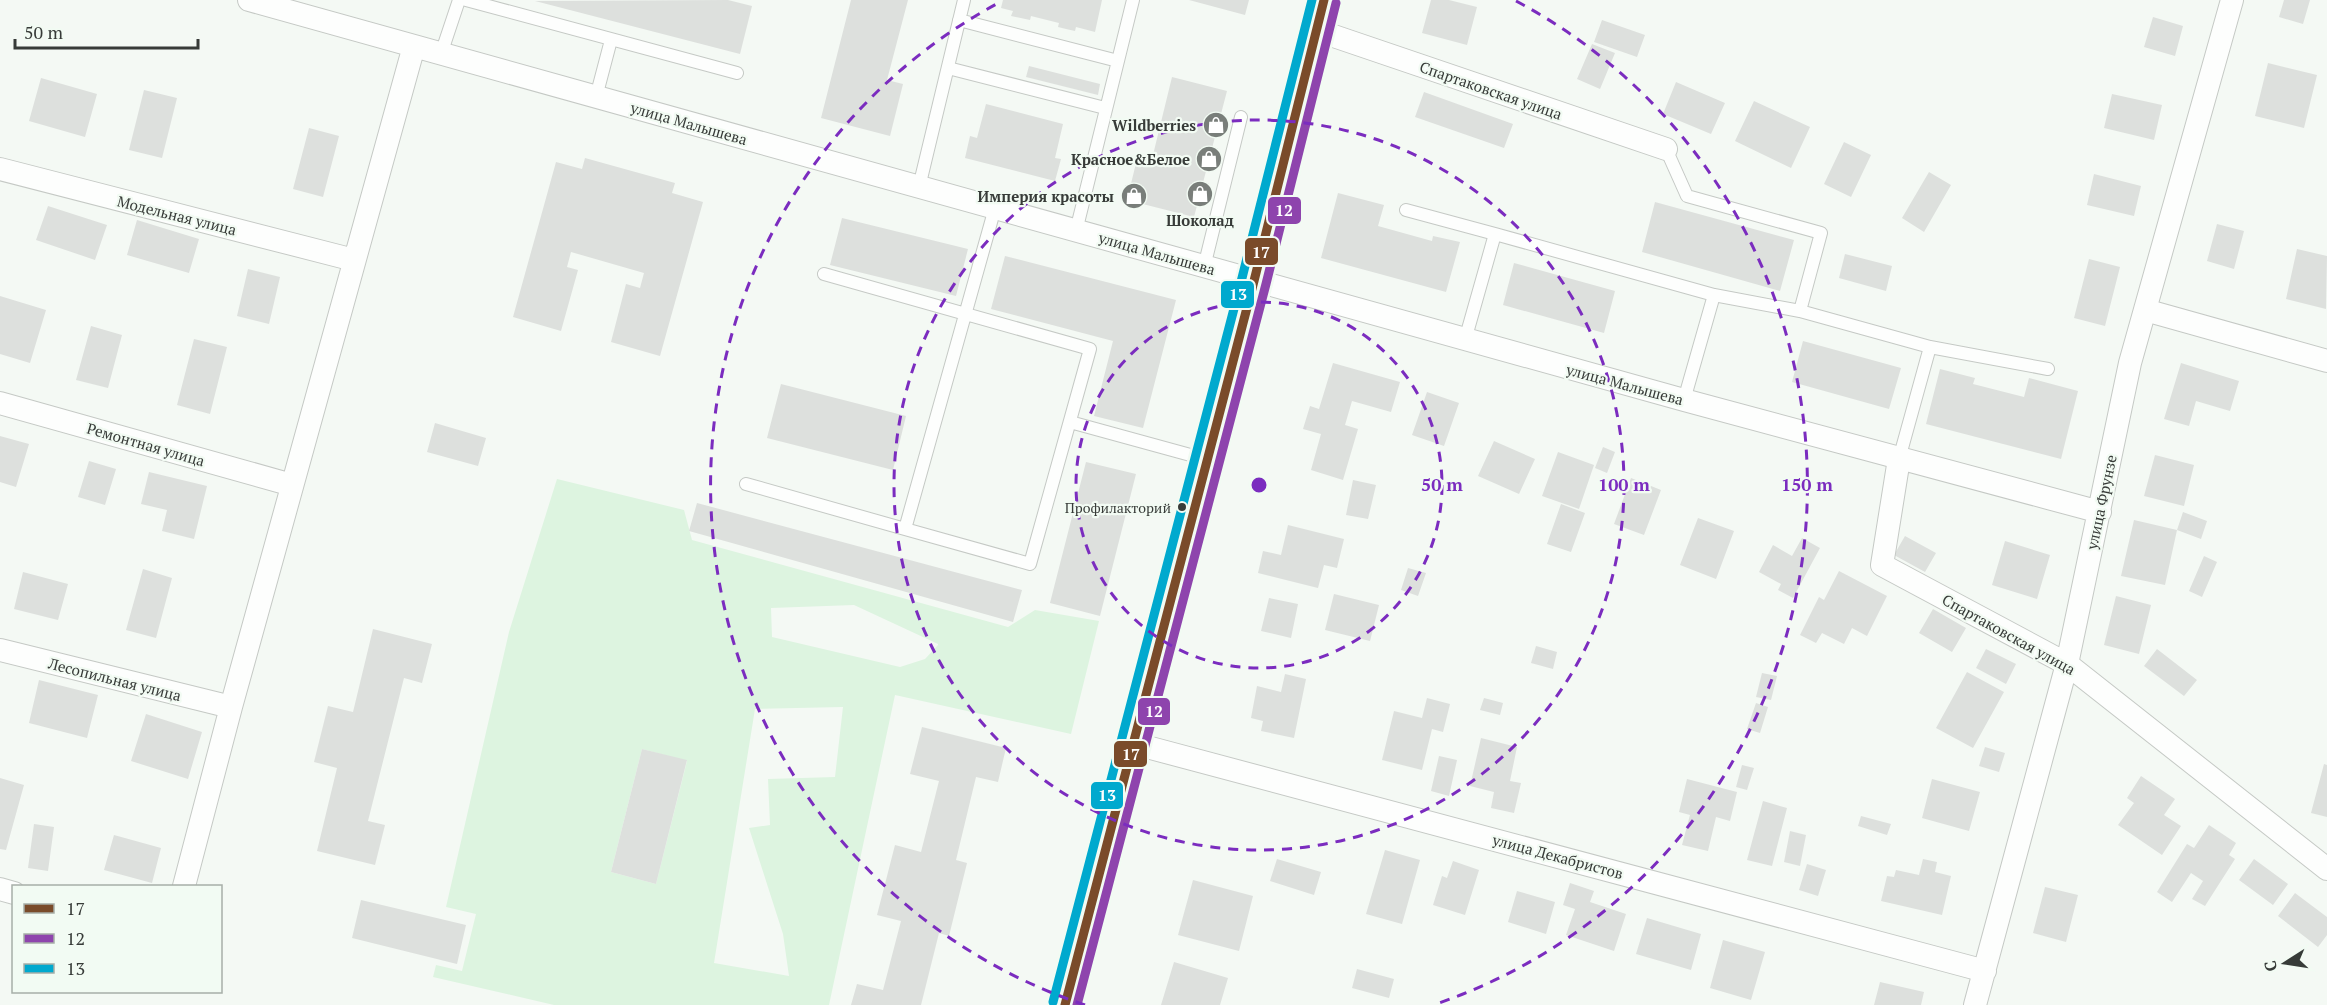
<svg xmlns="http://www.w3.org/2000/svg" width="2327" height="1005" font-family="'PT Serif',serif">
	<style>
		.green { fill: #ddf4e0; fill-rule: evenodd }
		.building { fill: #dde0dd }
		.lines { fill: none; stroke-linecap: round; stroke-linejoin: round }
		.service-casing { stroke: #c5c9c5; stroke-width: 14 }
		.minor-casing { stroke: #c5c9c5; stroke-width: 24 }
		.secondary-casing { stroke: #c5c9c5; stroke-width: 34 }
		.service { stroke: #fdfefd; stroke-width: 12 }
		.minor { stroke: #fdfefd; stroke-width: 22 }
		.secondary { stroke: #f2f6f3; stroke-width: 33 }
		.bus-1-casing { stroke: #f2fbf3; stroke-width: 14 }
		.bus-2-casing { stroke: #f2fbf3; stroke-width: 14 }
		.bus-3-casing { stroke: #f2fbf3; stroke-width: 14 }
		.bus-1 { stroke: #7a4b2a; stroke-width: 9 }
		.bus-2 { stroke: #8e44ad; stroke-width: 9 }
		.bus-3 { stroke: #00a9ce; stroke-width: 9 }
		.ring { fill: none; stroke: #7b2cbf; stroke-width: 3; stroke-dasharray: 10 8 }
		.bus-dot { fill: #373b38; stroke: #f2fbf3; stroke-width: 2 }
		.labels { text-anchor: middle; dominant-baseline: central; stroke-width: 4.5; stroke-linejoin: round; paint-order: stroke }
		.bus-label { font-size: 14px; fill: #373b38; stroke: #f2fbf3; text-anchor: end }
		.street-label { font-size: 15px; fill: #373b38; stroke: #f2fbf3 }
		.poi-label { font-size: 15px; font-weight: bold; fill: #373b38; stroke: #f2fbf3; text-anchor: end }
		.centre { fill: #7b2cbf; stroke: #f2fbf3; stroke-width: 3 }
		.ring-label { font-size: 18px; text-anchor: middle; font-weight: bold; fill: #7b2cbf; stroke: #f2fbf3; stroke-width: 4.5; stroke-linejoin: round; paint-order: stroke }
		.line-badge { stroke: #f2fbf3; stroke-width: 2 }
		.badge-label { font-size: 16px; text-anchor: middle; font-weight: bold; fill: #fff }
	</style>
	<rect width="100%" height="100%" fill="#f4f9f4"/>
	<path class="green" d="M 557,479 L 684,510 L 692,540 L 1008,627 L 1035,610 L 1099,621 L 1071,734 L 895,695 L 829,1005 L 554,1005 L 433,977 L 436,965 L 462,971 L 476,914 L 446,907 L 509,632 ZM 854,605 L 938,644 L 938,645 L 925,659 L 900,667 L 772,637 L 771,608 ZM 843,707 L 835,777 L 768,779 L 770,825 L 749,828 L 783,934 L 789,976 L 714,963 L 755,709 ZM 642,749 L 687,761 L 656,884 L 611,872 Z"/>
	<path class="building" d="M 728,0 L 752,6 L 740,54 L 535,1 Z
		M 851,0 L 908,0 L 887,80 L 903,84 L 890,136 L 821,118 Z
		M 1003,0 L 1102,0 L 1095,32 L 1076,27 L 1075,31 L 1066,29 L 1058,27 L 1059,23 L 1031,16 L 1030,20 L 1011,16 L 1013,11 L 1001,8 Z
		M 1189,0 L 1249,0 L 1245,15 Z
		M 1431,0 L 1449,0 L 1477,7 L 1467,45 L 1422,33 Z
		M 2284,0 L 2310,0 L 2303,24 L 2279,17 Z
		M 2153,17 L 2183,26 L 2175,56 L 2144,47 Z
		M 1602,20 L 1645,35 L 1637,57 L 1594,42 Z
		M 1592,44 L 1615,53 L 1600,89 L 1577,79 Z
		M 2268,63 L 2317,75 L 2304,128 L 2255,116 Z
		M 1029,66 L 1100,84 L 1098,95 L 1026,77 Z
		M 1172,77 L 1227,91 L 1194,217 L 1127,200 L 1138,155 L 1152,159 Z
		M 41,78 L 97,94 L 85,137 L 29,121 Z
		M 1676,82 L 1725,103 L 1711,134 L 1663,114 Z
		M 144,90 L 177,98 L 162,158 L 129,150 Z
		M 1424,92 L 1513,124 L 1504,148 L 1415,117 Z
		M 2112,94 L 2162,105 L 2154,140 L 2104,128 Z
		M 1754,101 L 1810,127 L 1791,168 L 1735,141 Z
		M 986,104 L 1063,124 L 1055,158 L 1061,159 L 1055,181 L 965,158 L 970,136 L 977,138 Z
		M 309,128 L 339,136 L 323,197 L 293,189 Z
		M 1844,142 L 1871,155 L 1851,197 L 1824,184 Z
		M 585,158 L 675,183 L 672,193 L 703,202 L 660,356 L 611,342 L 626,284 L 640,288 L 644,273 L 571,252 L 567,267 L 578,270 L 561,331 L 513,317 L 556,162 L 582,169 Z
		M 1929,172 L 1951,185 L 1924,232 L 1902,218 Z
		M 2094,174 L 2141,186 L 2134,216 L 2087,205 Z
		M 1338,193 L 1384,205 L 1378,226 L 1432,241 L 1433,236 L 1460,242 L 1446,292 L 1321,258 Z
		M 1655,202 L 1794,240 L 1780,291 L 1642,252 Z
		M 48,206 L 107,225 L 95,260 L 36,240 Z
		M 842,218 L 968,249 L 956,296 L 830,265 Z
		M 137,220 L 199,239 L 189,273 L 127,255 Z
		M 2217,224 L 2244,231 L 2234,269 L 2207,261 Z
		M 2297,249 L 2327,256 L 2326,309 L 2286,299 Z
		M 1845,254 L 1892,266 L 1886,291 L 1839,278 Z
		M 1005,256 L 1176,300 L 1143,428 L 1094,416 L 1113,341 L 991,309 Z
		M 2089,259 L 2120,267 L 2105,326 L 2074,318 Z
		M 1514,263 L 1615,291 L 1604,333 L 1503,305 Z
		M 248,269 L 280,277 L 269,324 L 237,316 Z
		M 0,296 L 46,310 L 30,363 L 0,354 Z
		M 91,326 L 122,335 L 108,388 L 76,380 Z
		M 194,339 L 227,347 L 210,414 L 177,405 Z
		M 1803,341 L 1901,368 L 1889,409 L 1792,382 Z
		M 1333,363 L 1400,382 L 1391,412 L 1352,401 L 1345,425 L 1358,429 L 1343,480 L 1311,470 L 1321,434 L 1303,429 L 1310,406 L 1319,409 Z
		M 2181,363 L 2239,381 L 2230,411 L 2196,401 L 2189,426 L 2164,419 Z
		M 1940,369 L 1975,378 L 1973,384 L 2024,397 L 2029,378 L 2078,391 L 2061,459 L 1926,424 Z
		M 781,384 L 906,416 L 893,470 L 767,438 Z
		M 1427,392 L 1459,403 L 1444,446 L 1412,435 Z
		M 435,423 L 486,438 L 478,466 L 427,452 Z
		M 0,436 L 29,444 L 16,487 L 0,482 Z
		M 1494,441 L 1535,459 L 1519,494 L 1478,476 Z
		M 1603,447 L 1615,452 L 1607,473 L 1595,468 Z
		M 1558,452 L 1594,465 L 1579,509 L 1542,496 Z
		M 2155,455 L 2194,465 L 2184,506 L 2144,496 Z
		M 89,461 L 116,469 L 105,505 L 78,497 Z
		M 1086,462 L 1136,474 L 1100,616 L 1050,603 Z
		M 149,472 L 207,486 L 194,539 L 162,531 L 167,510 L 141,504 Z
		M 1631,478 L 1661,490 L 1644,535 L 1614,524 Z
		M 1353,480 L 1376,485 L 1368,519 L 1346,515 Z
		M 697,503 L 1022,590 L 1013,622 L 689,531 Z
		M 1561,504 L 1585,513 L 1571,552 L 1547,544 Z
		M 2183,512 L 2207,521 L 2201,539 L 2177,530 Z
		M 1698,518 L 1734,531 L 1716,579 L 1680,565 Z
		M 2134,520 L 2177,530 L 2165,585 L 2121,576 Z
		M 1288,525 L 1344,539 L 1337,568 L 1324,565 L 1318,588 L 1258,573 L 1263,551 L 1281,555 Z
		M 1905,536 L 1936,553 L 1925,572 L 1894,555 Z
		M 1802,538 L 1820,548 L 1793,598 L 1778,590 L 1781,584 L 1759,572 L 1773,545 L 1792,556 Z
		M 2005,541 L 2050,555 L 2037,599 L 1992,585 Z
		M 2204,556 L 2217,562 L 2202,597 L 2189,591 Z
		M 1408,568 L 1426,573 L 1418,596 L 1401,590 Z
		M 143,569 L 172,578 L 156,638 L 126,630 Z
		M 1839,571 L 1887,596 L 1867,636 L 1852,628 L 1844,644 L 1822,633 L 1816,643 L 1800,635 L 1819,597 L 1824,600 Z
		M 23,572 L 68,584 L 58,620 L 14,609 Z
		M 1334,594 L 1379,605 L 1370,641 L 1325,630 Z
		M 2116,596 L 2151,605 L 2139,654 L 2104,645 Z
		M 1269,598 L 1298,604 L 1291,638 L 1261,631 Z
		M 1933,609 L 1966,628 L 1952,652 L 1919,633 Z
		M 373,629 L 432,644 L 422,683 L 404,678 L 368,821 L 385,825 L 375,865 L 317,851 L 337,768 L 314,762 L 328,706 L 353,712 Z
		M 1536,646 L 1557,652 L 1553,669 L 1531,663 Z
		M 1986,649 L 2016,664 L 2006,684 L 1976,668 Z
		M 2157,649 L 2197,680 L 2184,696 L 2144,666 Z
		M 1967,672 L 2004,692 L 1973,748 L 1936,728 Z
		M 1762,673 L 1777,676 L 1771,700 L 1756,697 Z
		M 1285,674 L 1306,679 L 1294,738 L 1261,731 L 1263,721 L 1251,718 L 1257,686 L 1281,692 Z
		M 39,680 L 98,695 L 87,738 L 29,723 Z
		M 1427,698 L 1450,704 L 1443,732 L 1432,729 L 1422,770 L 1382,760 L 1394,711 L 1422,718 Z
		M 1484,698 L 1503,703 L 1500,715 L 1480,710 Z
		M 1756,703 L 1768,707 L 1760,733 L 1747,729 Z
		M 146,714 L 202,732 L 188,779 L 131,761 Z
		M 922,727 L 1006,748 L 998,782 L 976,777 L 956,860 L 967,863 L 949,936 L 939,933 L 921,1005 L 851,1005 L 857,984 L 883,990 L 901,921 L 877,915 L 895,845 L 921,852 L 939,781 L 910,774 Z
		M 1481,738 L 1517,747 L 1510,781 L 1521,783 L 1514,813 L 1491,808 L 1494,792 L 1470,786 Z
		M 1985,747 L 2005,753 L 1999,772 L 1979,766 Z
		M 642,749 L 687,760 L 656,884 L 611,872 Z
		M 1439,756 L 1457,760 L 1449,796 L 1431,791 Z
		M 2324,764 L 2327,765 L 2327,817 L 2311,813 Z
		M 1742,765 L 1754,768 L 1747,790 L 1736,787 Z
		M 2141,776 L 2175,799 L 2164,815 L 2181,826 L 2162,855 L 2118,825 L 2134,803 L 2127,798 Z
		M 0,778 L 24,785 L 6,850 L 0,849 Z
		M 1687,779 L 1737,792 L 1730,821 L 1716,817 L 1708,851 L 1682,845 L 1690,815 L 1679,812 Z
		M 1932,779 L 1980,792 L 1969,831 L 1922,818 Z
		M 1763,801 L 1787,808 L 1772,866 L 1747,860 Z
		M 1861,816 L 1891,824 L 1887,835 L 1858,826 Z
		M 34,824 L 54,827 L 48,871 L 28,868 Z
		M 2209,825 L 2236,843 L 2229,855 L 2235,859 L 2205,906 L 2192,899 L 2203,881 L 2191,873 L 2172,902 L 2157,892 L 2187,844 L 2194,848 Z
		M 1790,831 L 1806,835 L 1800,866 L 1784,862 Z
		M 114,835 L 161,848 L 152,883 L 104,870 Z
		M 1385,850 L 1420,860 L 1402,924 L 1366,914 Z
		M 1277,859 L 1321,872 L 1314,895 L 1270,881 Z
		M 1923,859 L 1937,862 L 1935,872 L 1951,876 L 1942,915 L 1881,901 L 1887,876 L 1894,877 L 1896,870 L 1919,875 Z
		M 2254,859 L 2288,884 L 2273,905 L 2239,880 Z
		M 1453,861 L 1479,870 L 1465,915 L 1433,905 L 1442,876 L 1447,878 Z
		M 1807,864 L 1826,870 L 1818,896 L 1799,890 Z
		M 1193,880 L 1253,896 L 1239,951 L 1178,935 Z
		M 1570,883 L 1594,891 L 1590,902 L 1626,914 L 1614,951 L 1566,935 L 1575,909 L 1563,905 Z
		M 2045,887 L 2078,895 L 2066,942 L 2033,933 Z
		M 1517,891 L 1555,902 L 1546,934 L 1508,922 Z
		M 2295,893 L 2327,917 L 2327,935 L 2318,947 L 2278,916 Z
		M 361,900 L 466,925 L 457,964 L 352,938 Z
		M 1647,918 L 1701,934 L 1691,970 L 1636,954 Z
		M 1723,940 L 1765,952 L 1751,1000 L 1710,988 Z
		M 1174,962 L 1228,978 L 1220,1005 L 1161,1005 Z
		M 1357,969 L 1394,979 L 1389,998 L 1352,988 Z
		M 1880,982 L 1924,992 L 1921,1005 L 1874,1005 Z"/>
	<g class="lines">
		<g class="service-casing">
			<path id="service" d="M 466,0 L 737,73
				M 959,20 L 1118,61
				M 441,54 L 459,0
				M 948,68 L 1105,108
				M 596,97 L 611,40
				M 1666,149 L 1687,196 L 1821,233 L 1800,311 L 1930,347 L 1899,459
				M 919,187 L 964,0
				M 1406,210 L 1495,234 L 1465,340
				M 1076,231 L 1133,0
				M 1495,234 L 1714,295 L 1800,311
				M 1204,267 L 1241,117
				M 824,274 L 1090,349 L 1030,564 L 905,529
				M 1930,347 L 2048,369
				M 1684,400 L 1714,295
				M 1070,422 L 1205,459
				M 746,484 L 905,529 L 995,208"/>
		</g>
		<g class="minor-casing">
			<path id="minor" d="M 249,0 L 1684,400 L 2100,512
				M 1316,30 L 1666,149
				M 0,169 L 354,260
				M 2145,310 L 2327,361
				M 0,403 L 292,485
				M 1899,459 L 1882,565 L 2067,664 L 2327,869
				M 0,650 L 231,707
				M 1132,743 L 1985,971
				M 184,886 L 231,707 L 414,46
				M 0,889 L 14,893
				M 1975,1005 L 2067,664 L 2130,363 L 2232,0"/>
		</g>
		<g class="secondary-casing">
			<path id="secondary" d="M 1065,1005 L 1254,281 L 1324,0"/>
		</g>
		<use href="#service" class="service"/>
		<use href="#minor" class="minor"/>
		<use href="#secondary" class="secondary"/>
		<g class="bus-1-casing">
			<path id="bus-1" d="M 1065,1005 L 1254,281 L 1324,0"/>
		</g>
		<g class="bus-2-casing">
			<path id="bus-2" d="M 1077,1005 L 1266,284 L 1336,3"/>
		</g>
		<g class="bus-3-casing">
			<path id="bus-3" d="M 1053,1002 L 1242,278 L 1312,0"/>
		</g>
		<use href="#bus-1" class="bus-1"/>
		<use href="#bus-2" class="bus-2"/>
		<use href="#bus-3" class="bus-3"/>
	</g>
	<g class="ring">
		<circle cx="1259" cy="485" r="183"/>
		<circle cx="1259" cy="485" r="365"/>
		<path d="M1085 1005A548 548 0 0 1 1002 1M1516 1A548 548 0 0 1 1433 1005"/>
	</g>
	<defs>
		<g id="shop-disc" transform="scale(1.35)"><circle r="9.5" fill="#797e7a" stroke="#f2fbf3"/><path d="M-5-2.5h2.3a2.7 3.5 0 0 1 5.4 0H5L5.5 6h-11ZM-1.5-2.5h3a1.5 2.3 0 0 0-3 0Z" fill="#fff"/></g>
	</defs>
	<g fill-rule="evenodd">
		<use href="#shop-disc" x="1216" y="125"/>
		<use href="#shop-disc" x="1209" y="159"/>
		<use href="#shop-disc" x="1200" y="194"/>
		<use href="#shop-disc" x="1134" y="196"/>
	</g>
	<circle class="bus-dot" cx="1182" cy="507" r="5"/>
	<g class="labels">
		<g class="bus-label">
			<text x="1171" y="507">Профилакторий</text>
		</g>
		<g class="street-label">
			<text transform="translate(1491 90) rotate(19)">Спартаковская улица</text>
			<text transform="translate(689 123) rotate(16)">улица Малышева</text>
			<text transform="translate(177 215) rotate(14)">Модельная улица</text>
			<text transform="translate(1157 253) rotate(16)">улица Малышева</text>
			<text transform="translate(1625 384) rotate(15)">улица Малышева</text>
			<text transform="translate(146 444) rotate(16)">Ремонтная улица</text>
			<text transform="translate(2101 502) rotate(-78)">улица Фрунзе</text>
			<text transform="translate(2009 634) rotate(29)">Спартаковская улица</text>
			<text transform="translate(115 679) rotate(14)">Лесопильная улица</text>
			<text transform="translate(1558 856) rotate(15)">улица Декабристов</text>
		</g>
		<g class="poi-label">
			<text x="1196" y="125">Wildberries</text>
			<text x="1190" y="159">Красное&amp;Белое</text>
			<text x="1114" y="196">Империя красоты</text>
			<text x="1200" y="220" text-anchor="middle">Шоколад</text>
		</g>
	</g>
	<circle cx="1259" cy="485" r="9" class="centre"/>
	<g class="ring-label">
		<text x="1442" y="491">50 m</text>
		<text x="1624" y="491">100 m</text>
		<text x="1807" y="491">150 m</text>
	</g>
	<g class="line-badge">
		<rect x="1267" y="196" width="35" height="29" rx="6" fill="#8e44ad"/>
		<rect x="1244" y="237" width="35" height="29" rx="6" fill="#7a4b2a"/>
		<rect x="1220" y="280" width="35" height="29" rx="6" fill="#00a9ce"/>
		<rect x="1137" y="697" width="34" height="29" rx="6" fill="#8e44ad"/>
		<rect x="1113" y="740" width="35" height="28" rx="6" fill="#7a4b2a"/>
		<rect x="1090" y="781" width="34" height="29" rx="6" fill="#00a9ce"/>
	</g>
	<g class="badge-label">
		<text x="1284" y="216">12</text>
		<text x="1261" y="258">17</text>
		<text x="1238" y="300">13</text>
		<text x="1154" y="717">12</text>
		<text x="1131" y="760">17</text>
		<text x="1107" y="801">13</text>
	</g>
	<rect x="12" y="885" width="210" height="108" fill="#f2fbf3" stroke="#a7aea8" stroke-width="1.5"/>
	<rect x="24" y="904" width="30" height="9" fill="#7a4b2a" stroke="#a7aea8" stroke-width="1.5"/>
	<text x="66" y="915" font-size="18" fill="#373b38">17</text>
	<rect x="24" y="934" width="30" height="9" fill="#8e44ad" stroke="#a7aea8" stroke-width="1.5"/>
	<text x="66" y="945" font-size="18" fill="#373b38">12</text>
	<rect x="24" y="964" width="30" height="9" fill="#00a9ce" stroke="#a7aea8" stroke-width="1.5"/>
	<text x="66" y="975" font-size="18" fill="#373b38">13</text>
	<g transform="translate(2285 963) rotate(258)" stroke="#f2fbf3" stroke-width="4.5" paint-order="stroke">
	<path d="M0-4.5L10 22L0 15L-10 22Z" fill="#373b38"/>
	<text y="-9" font-size="16" font-weight="bold" text-anchor="middle" fill="#373b38">С</text>
	</g>
	<path d="M15 39v9h183v-9" fill="none" stroke="#373b38" stroke-width="3"/>
	<text x="24" y="39" font-size="18" fill="#373b38" stroke="#f2fbf3" stroke-width="4.5" paint-order="stroke">50 m</text>
</svg>
